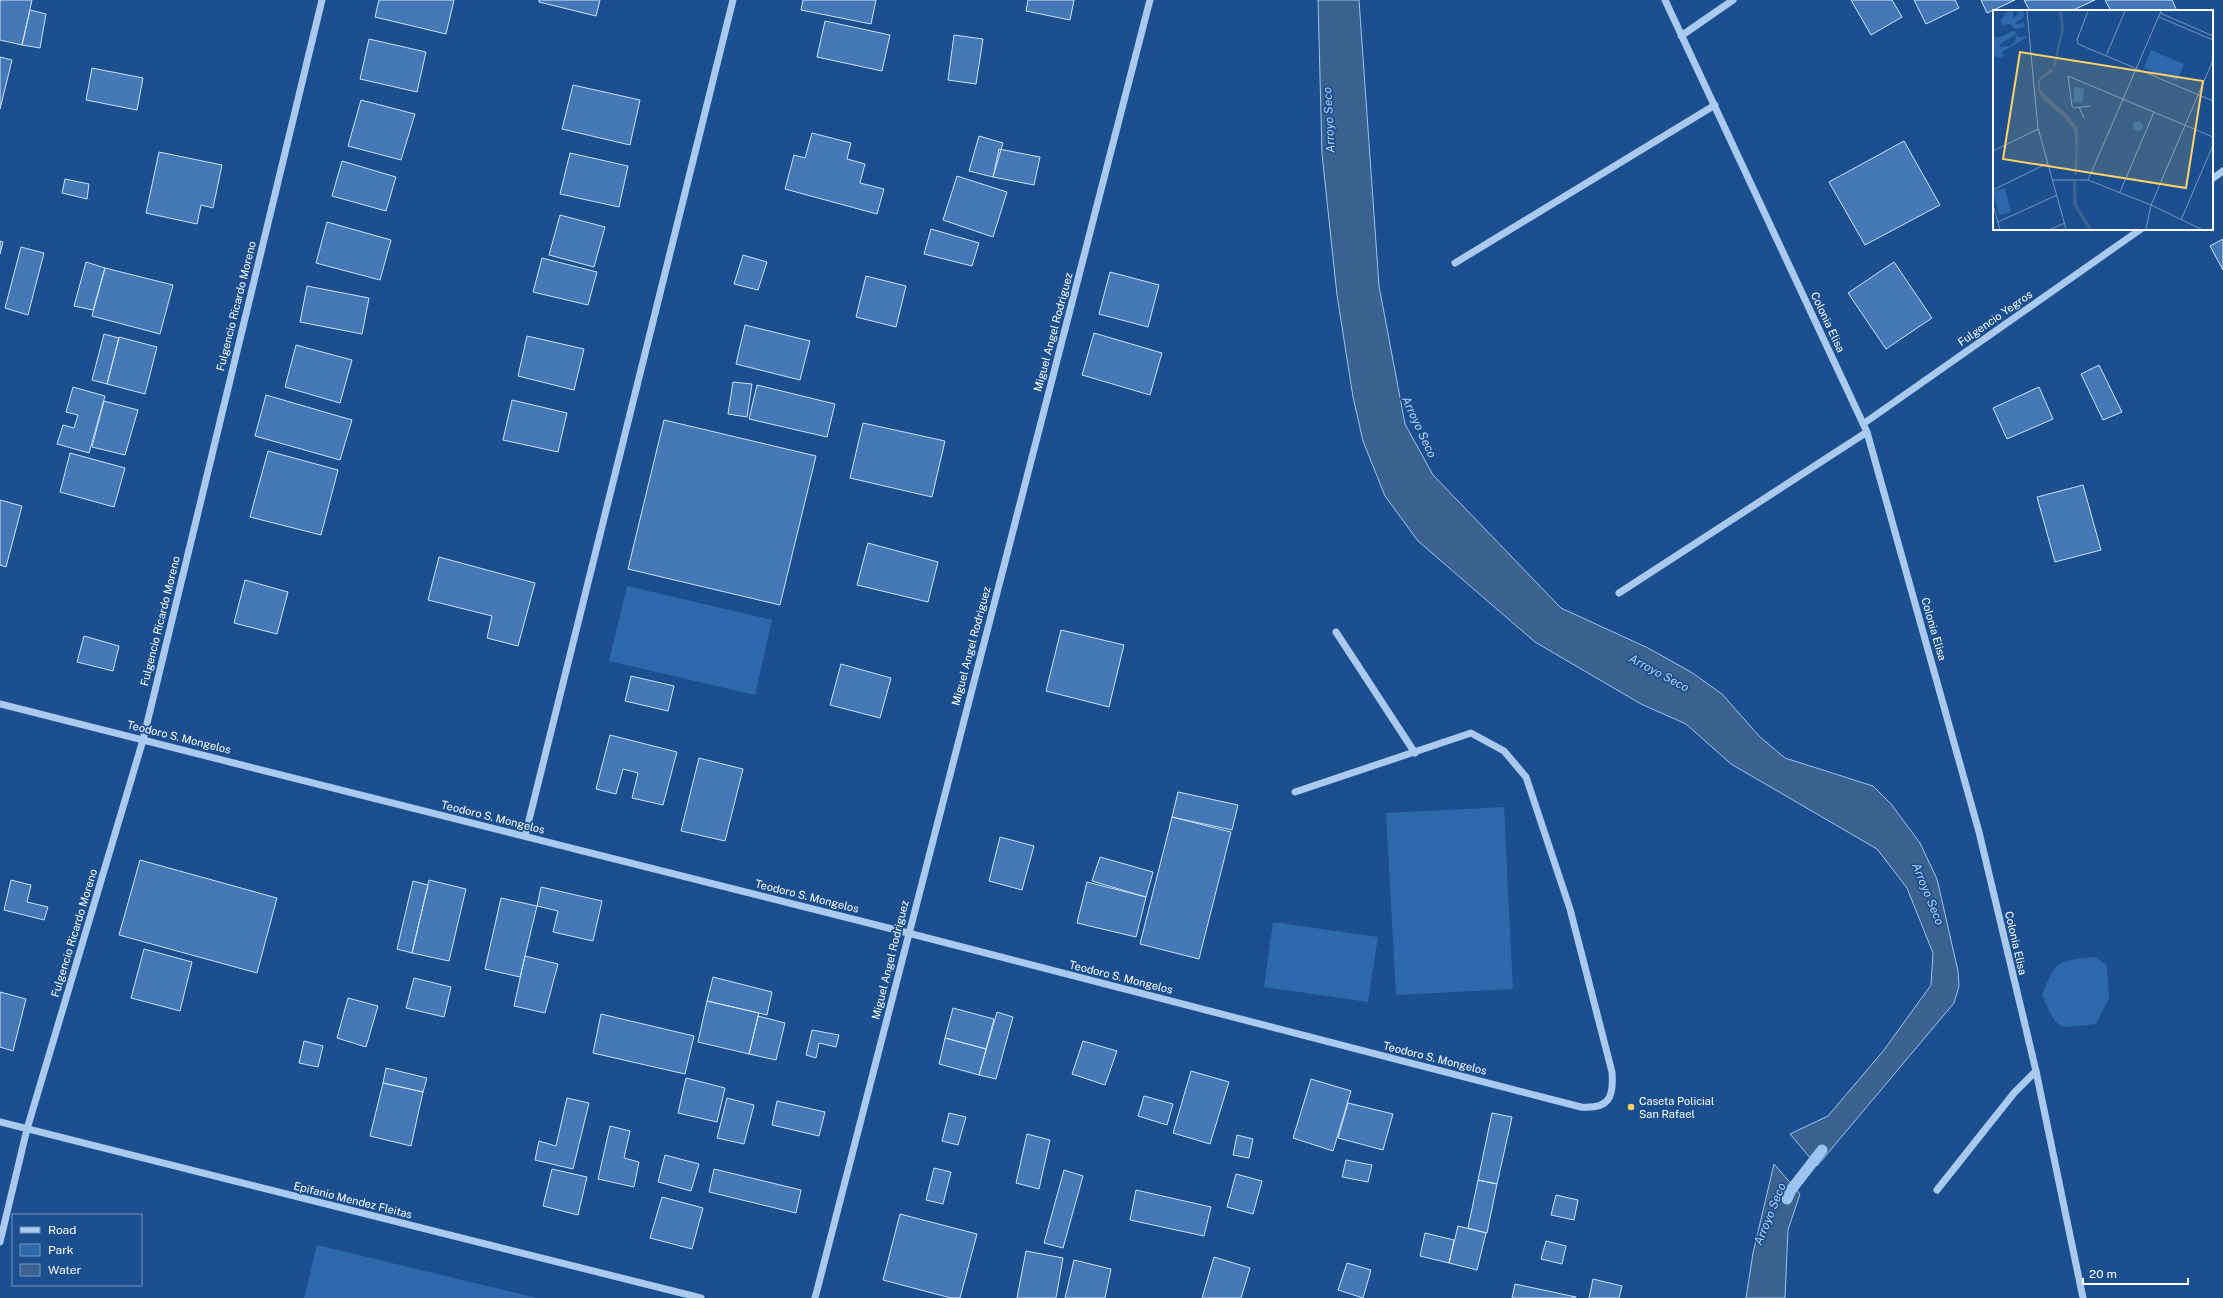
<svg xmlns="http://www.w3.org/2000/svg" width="2223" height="1298" font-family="'Public Sans',sans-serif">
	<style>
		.green { fill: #2e69ad }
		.water { fill: #3c6290; stroke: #9cc4f0 }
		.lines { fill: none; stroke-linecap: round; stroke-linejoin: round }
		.stream { stroke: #9cc4f0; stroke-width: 11 }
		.building { fill: #4478b7; stroke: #cfe3fa }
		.minor { stroke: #a9c9ee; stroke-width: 7 }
		.poi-dot { fill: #ffd166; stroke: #1b4f8f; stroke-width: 1.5 }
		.labels { text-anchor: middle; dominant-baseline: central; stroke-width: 3.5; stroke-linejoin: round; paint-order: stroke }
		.street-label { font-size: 11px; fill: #fff; stroke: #1b4f8f }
		.poi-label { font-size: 11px; fill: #fff; stroke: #1b4f8f; text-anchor: start }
		.water-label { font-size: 12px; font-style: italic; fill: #b5d3f5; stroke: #1b4f8f }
		.inset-road { fill: none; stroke: #7695bc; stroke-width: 1 }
		.view { fill: #ffd166; fill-opacity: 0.15; stroke: #ffd166; stroke-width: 2 }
		.inset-edge { fill: none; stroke: #fff; stroke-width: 2 }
	</style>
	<rect width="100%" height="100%" fill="#1b4f8f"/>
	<path class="green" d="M 627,586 L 772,620 L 755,695 L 609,661 Z
		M 1504,807 L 1513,989 L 1396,995 L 1386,813 Z
		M 1273,922 L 1378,937 L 1368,1002 L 1264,987 Z
		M 2095,957 L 2107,965 L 2109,998 L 2096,1024 C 2056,1028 2059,1033 2042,995 C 2056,960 2057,961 2095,957 Z
		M 317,1245 L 537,1298 L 304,1298 Z"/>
	<path class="water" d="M 1318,0 L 1359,0 L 1379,286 L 1405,424 L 1433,475 L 1561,608 L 1648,648 L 1691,672 L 1722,694 L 1760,737 L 1785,758 L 1873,786 L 1891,804 L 1920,843 L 1937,879 L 1958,971 L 1959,986 L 1954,1003 L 1817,1166 L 1790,1134 L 1828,1116 L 1884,1050 L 1931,985 L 1933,953 L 1907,888 L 1877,849 L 1731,764 L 1686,724 L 1641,704 L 1535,642 L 1418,541 L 1385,496 L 1363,441 L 1353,397 L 1337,295 L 1322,154 Z
		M 1774,1164 L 1800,1194 L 1788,1230 L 1785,1298 L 1746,1298 L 1753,1253 Z"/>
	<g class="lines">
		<path class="stream" d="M 1787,1199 L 1791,1190 L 1822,1150"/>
	</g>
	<path class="building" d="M 0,0 L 32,0 L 22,45 L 0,40 Z
		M 379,0 L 454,0 L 446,34 L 375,17 Z
		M 539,0 L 600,0 L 596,16 L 539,2 Z
		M 803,0 L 876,0 L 871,24 L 801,10 Z
		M 1028,0 L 1074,0 L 1070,20 L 1026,11 Z
		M 1851,0 L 1892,0 L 1902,17 L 1871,35 Z
		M 1914,0 L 1955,0 L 1959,8 L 1926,24 Z
		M 1981,0 L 2015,0 L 1987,13 Z
		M 2024,0 L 2095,0 L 2071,11 L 2030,11 Z
		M 2105,0 L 2172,0 L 2177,11 L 2111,11 Z
		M 30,10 L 46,14 L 40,48 L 22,45 Z
		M 825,21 L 890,35 L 882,71 L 817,57 Z
		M 954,35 L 983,39 L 976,84 L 948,80 Z
		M 369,39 L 426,52 L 417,92 L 360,79 Z
		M 0,57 L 12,60 L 0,109 Z
		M 92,68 L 143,78 L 137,110 L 86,100 Z
		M 573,85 L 640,100 L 630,145 L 562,129 Z
		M 361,100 L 415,114 L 401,160 L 348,146 Z
		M 812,133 L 851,143 L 847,159 L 865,164 L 860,183 L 884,189 L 877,214 L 785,189 L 794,155 L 805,158 Z
		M 979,136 L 1003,143 L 993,177 L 969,171 Z
		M 1904,141 L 1940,205 L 1865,245 L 1829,182 Z
		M 999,149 L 1040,157 L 1034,185 L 993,177 Z
		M 159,152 L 222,165 L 213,208 L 201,205 L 197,224 L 146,213 Z
		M 570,153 L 628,166 L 619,207 L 560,194 Z
		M 342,161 L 396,177 L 386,211 L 332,196 Z
		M 957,176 L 1007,192 L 993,237 L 943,220 Z
		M 65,179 L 89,184 L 87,199 L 62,193 Z
		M 560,215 L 605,227 L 594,267 L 549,255 Z
		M 327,222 L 391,240 L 380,280 L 316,263 Z
		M 931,229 L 979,243 L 972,266 L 924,254 Z
		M 2223,239 L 2223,270 L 2210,246 Z
		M 0,241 L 3,242 L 0,254 Z
		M 21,247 L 44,253 L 28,315 L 5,308 Z
		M 743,255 L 767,262 L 758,290 L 734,284 Z
		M 542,258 L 597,272 L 588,305 L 533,292 Z
		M 86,262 L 105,268 L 93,310 L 74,306 Z
		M 1894,262 L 1932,318 L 1886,349 L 1848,293 Z
		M 105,268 L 173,285 L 160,334 L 92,316 Z
		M 1110,272 L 1159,285 L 1148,327 L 1099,314 Z
		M 866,276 L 906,286 L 896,327 L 856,317 Z
		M 307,286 L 369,298 L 362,334 L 300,322 Z
		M 745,325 L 810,341 L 800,380 L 736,364 Z
		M 1094,333 L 1162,353 L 1150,395 L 1082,375 Z
		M 104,334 L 119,338 L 107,384 L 92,380 Z
		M 527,336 L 584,349 L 574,390 L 518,376 Z
		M 119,337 L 157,347 L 145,394 L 107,384 Z
		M 296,345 L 352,360 L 340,403 L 285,387 Z
		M 2099,365 L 2122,412 L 2103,420 L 2081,374 Z
		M 733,382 L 752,384 L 747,417 L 728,414 Z
		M 757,385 L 835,404 L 827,437 L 749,419 Z
		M 73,387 L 105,396 L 89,453 L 57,444 L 63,425 L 74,428 L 78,415 L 66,412 Z
		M 2039,387 L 2053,419 L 2007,439 L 1993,408 Z
		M 266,395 L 352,420 L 340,460 L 255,436 Z
		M 512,400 L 567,413 L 558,452 L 503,440 Z
		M 104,401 L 138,410 L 125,455 L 92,447 Z
		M 664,420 L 816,456 L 780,605 L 628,569 Z
		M 863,423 L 945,441 L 932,497 L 850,478 Z
		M 268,451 L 338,470 L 321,535 L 250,517 Z
		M 70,453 L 125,468 L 114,507 L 60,492 Z
		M 2083,485 L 2101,550 L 2055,562 L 2037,497 Z
		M 0,500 L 22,506 L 6,567 L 0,565 Z
		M 868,543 L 938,562 L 928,602 L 857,585 Z
		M 439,557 L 535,583 L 518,646 L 487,638 L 492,616 L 428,600 Z
		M 245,580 L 288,592 L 277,634 L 234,623 Z
		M 1061,630 L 1124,645 L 1109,707 L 1046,691 Z
		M 84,636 L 119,646 L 113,671 L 77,662 Z
		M 841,664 L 891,678 L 880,718 L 830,705 Z
		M 631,676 L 674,686 L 668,711 L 625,701 Z
		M 610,735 L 677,752 L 663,805 L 632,798 L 638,773 L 623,769 L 616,794 L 596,789 Z
		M 699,758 L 743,769 L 725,841 L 681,831 Z
		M 1178,792 L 1238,805 L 1232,830 L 1172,817 Z
		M 1172,817 L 1231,832 L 1199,959 L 1140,944 Z
		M 1000,837 L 1034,846 L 1022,890 L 989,881 Z
		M 1100,857 L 1153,872 L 1146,897 L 1092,881 Z
		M 140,860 L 277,898 L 257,973 L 119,935 Z
		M 11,880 L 31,885 L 27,902 L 48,907 L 44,920 L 4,910 Z
		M 429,880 L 466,889 L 449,961 L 412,953 Z
		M 413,881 L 428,885 L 412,953 L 397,949 Z
		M 1087,882 L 1146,897 L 1136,937 L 1077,923 Z
		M 541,887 L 602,901 L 593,941 L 553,932 L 558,911 L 537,906 Z
		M 501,898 L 537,906 L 520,977 L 485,969 Z
		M 144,949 L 192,962 L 180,1011 L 131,998 Z
		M 525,956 L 558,964 L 545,1013 L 514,1006 Z
		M 713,977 L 772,992 L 767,1015 L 707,1001 Z
		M 414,978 L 451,987 L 444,1017 L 406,1008 Z
		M 0,992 L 26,999 L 13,1051 L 0,1047 Z
		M 348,998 L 378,1006 L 366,1047 L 337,1038 Z
		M 707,1001 L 759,1013 L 749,1054 L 698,1042 Z
		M 953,1008 L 994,1019 L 986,1049 L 945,1038 Z
		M 997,1012 L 1013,1017 L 996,1079 L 979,1075 Z
		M 601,1014 L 694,1036 L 685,1074 L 593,1053 Z
		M 758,1016 L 785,1023 L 776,1060 L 749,1054 Z
		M 812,1030 L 839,1035 L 836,1047 L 819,1043 L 816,1058 L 806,1055 Z
		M 945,1038 L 986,1049 L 979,1075 L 939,1064 Z
		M 304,1041 L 323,1046 L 318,1067 L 299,1063 Z
		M 1083,1041 L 1117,1051 L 1105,1085 L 1072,1074 Z
		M 386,1068 L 427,1078 L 423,1092 L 383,1083 Z
		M 1191,1071 L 1229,1082 L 1210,1144 L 1173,1133 Z
		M 686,1078 L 725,1088 L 717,1122 L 678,1113 Z
		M 1311,1079 L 1351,1091 L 1333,1151 L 1293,1138 Z
		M 383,1083 L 423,1092 L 411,1146 L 370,1136 Z
		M 1144,1096 L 1173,1104 L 1167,1125 L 1138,1116 Z
		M 567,1098 L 589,1103 L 573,1169 L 535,1160 L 539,1141 L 556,1146 Z
		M 727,1098 L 754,1105 L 744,1144 L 717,1138 Z
		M 777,1101 L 825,1112 L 819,1136 L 772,1125 Z
		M 1348,1103 L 1393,1114 L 1383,1150 L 1338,1138 Z
		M 949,1113 L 966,1117 L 958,1145 L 942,1141 Z
		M 1492,1113 L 1512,1117 L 1497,1184 L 1478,1180 Z
		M 610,1126 L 630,1131 L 624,1158 L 639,1162 L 634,1187 L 598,1179 Z
		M 1027,1134 L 1050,1140 L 1039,1189 L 1016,1183 Z
		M 1237,1135 L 1253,1139 L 1249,1158 L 1233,1155 Z
		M 665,1155 L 699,1164 L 691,1191 L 658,1182 Z
		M 1346,1160 L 1372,1165 L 1368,1182 L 1342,1177 Z
		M 934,1168 L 951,1172 L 943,1204 L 926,1200 Z
		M 552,1169 L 587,1177 L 578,1215 L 543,1206 Z
		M 714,1169 L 801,1190 L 796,1213 L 709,1192 Z
		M 1064,1170 L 1083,1176 L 1063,1248 L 1044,1243 Z
		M 1236,1174 L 1262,1181 L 1253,1214 L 1227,1207 Z
		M 1478,1180 L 1497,1184 L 1487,1233 L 1468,1228 Z
		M 1136,1190 L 1211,1207 L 1204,1236 L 1130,1220 Z
		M 1556,1195 L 1578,1200 L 1574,1220 L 1551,1215 Z
		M 662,1197 L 703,1208 L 692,1249 L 650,1238 Z
		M 900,1214 L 977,1234 L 960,1298 L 951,1298 L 883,1280 Z
		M 1458,1226 L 1486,1233 L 1477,1270 L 1449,1263 Z
		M 1425,1233 L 1454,1240 L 1449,1263 L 1420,1256 Z
		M 1546,1241 L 1566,1246 L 1562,1264 L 1541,1259 Z
		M 1026,1251 L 1063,1258 L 1056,1298 L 1017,1298 Z
		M 1214,1257 L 1250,1268 L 1241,1298 L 1202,1298 Z
		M 1074,1260 L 1111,1269 L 1105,1298 L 1065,1298 Z
		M 1347,1263 L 1371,1270 L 1363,1298 L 1338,1290 Z
		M 1593,1279 L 1622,1286 L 1619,1298 L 1589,1298 Z
		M 1515,1284 L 1576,1297 L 1576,1298 L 1512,1298 Z"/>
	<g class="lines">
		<path class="minor" d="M 1665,0 L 1867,432 L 1979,832 L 2036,1071 L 2083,1298
			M 1681,36 L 1733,0
			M 2212,179 L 2223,171
			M 1455,263 L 1715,105
			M 1863,424 L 2141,229
			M 1619,593 L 1867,432
			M 1336,632 L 1415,753
			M 0,704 L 908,933 L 1581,1107 C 1609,1109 1614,1098 1612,1072 L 1570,909 L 1526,777 L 1504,751 L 1471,733 L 1295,792
			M 525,836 L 733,0
			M 0,1122 L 701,1298
			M 1937,1190 L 2014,1093 L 2036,1071
			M 0,1242 L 27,1129 L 143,740 L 322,0
			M 815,1298 L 1150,0"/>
	</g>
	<circle class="poi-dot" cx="1631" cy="1107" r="4"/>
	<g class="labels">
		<g class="street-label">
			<text transform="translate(236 306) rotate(-76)">Fulgencio Ricardo Moreno</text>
			<text transform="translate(1995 318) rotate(-35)">Fulgencio Yegros</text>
			<text transform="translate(1828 322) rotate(65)">Colonia Elisa</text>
			<text transform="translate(1053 332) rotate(-75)">Miguel Angel Rodriguez</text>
			<text transform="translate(160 621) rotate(-76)">Fulgencio Ricardo Moreno</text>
			<text transform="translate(1934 629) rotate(74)">Colonia Elisa</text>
			<text transform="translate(971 646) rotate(-75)">Miguel Angel Rodriguez</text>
			<text transform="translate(179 737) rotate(14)">Teodoro S. Mongelos</text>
			<text transform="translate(493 817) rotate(14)">Teodoro S. Mongelos</text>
			<text transform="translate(807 896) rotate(14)">Teodoro S. Mongelos</text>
			<text transform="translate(74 933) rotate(-73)">Fulgencio Ricardo Moreno</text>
			<text transform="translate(2016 943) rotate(77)">Colonia Elisa</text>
			<text transform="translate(890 960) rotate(-76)">Miguel Angel Rodriguez</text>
			<text transform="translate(1121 977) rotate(14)">Teodoro S. Mongelos</text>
			<text transform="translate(1435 1058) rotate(14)">Teodoro S. Mongelos</text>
			<text transform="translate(353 1200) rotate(14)">Epifanio Mendez Fleitas</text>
		</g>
		<g class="poi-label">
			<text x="1639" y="1101">Caseta Policial<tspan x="1639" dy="13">San Rafael</tspan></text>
		</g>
		<g class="water-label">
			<text transform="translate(1329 120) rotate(-93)">Arroyo Seco</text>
			<text transform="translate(1419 427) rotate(65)">Arroyo Seco</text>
			<text transform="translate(1659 673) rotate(28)">Arroyo Seco</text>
			<text transform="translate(1928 894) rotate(68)">Arroyo Seco</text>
			<text transform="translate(1770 1214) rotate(-68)">Arroyo Seco</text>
		</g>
	</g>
	<g transform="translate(1993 10)">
		<rect width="220" height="220" fill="#1b4f8f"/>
		<path d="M 14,1 L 20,1 L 20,8 L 27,3 L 22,1 L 30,1 L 31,7 L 22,13 L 26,15 L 30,11 L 32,17 L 22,19 L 17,14 L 9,15 L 8,10 ZM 20,21 L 23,22 L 22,25 L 8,33 L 6,37 L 16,36 L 22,32 L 23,25 L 26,27 L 33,26 L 33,28 L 9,42 L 11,45 L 7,48 L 0,45 L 0,27 L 7,27 ZM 158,40 L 191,54 L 184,71 L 151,58 ZM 81,77 L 91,78 L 89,93 L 80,92 ZM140 116a5 5 0 1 1 10 0a5 5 0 1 1-10 0ZM 12,178 L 18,202 L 6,205 L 0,181 Z" fill="#2e69ad"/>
		<path d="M 66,1 L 69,1 L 71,18 L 62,59 L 60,56 L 68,20 ZM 58,58 L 60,61 L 47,71 L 47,80 L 75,105 L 85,119 L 84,165 L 81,165 L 83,137 L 81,120 L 72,108 L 49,89 L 45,80 L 45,70 ZM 80,170 L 83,170 L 84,195 L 99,219 L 95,219 L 80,194 Z" fill="#3c6290"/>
		<path class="inset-road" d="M 34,1 L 45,118 L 73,219M 95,1 L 84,30 L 85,34 L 220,91M 167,3 L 220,26M 166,7 L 220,30M 113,46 L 132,1M 97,96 L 81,98 L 79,96 L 75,66 L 220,127M 86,97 L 91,108M 0,141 L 45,119M 59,170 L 95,170 L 158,195 L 208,219M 95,170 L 168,1M 0,180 L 55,153M 127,182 L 161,102M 0,195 L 7,219M 188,210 L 220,135M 5,212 L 64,185M 58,219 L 72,213M 153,219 L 158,195 L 220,50"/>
		<path class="view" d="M 27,42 L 210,71 L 193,178 L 10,149 Z"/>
		<rect width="220" height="220" class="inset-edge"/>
	</g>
	<rect x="12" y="1214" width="130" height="72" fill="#1b4f8f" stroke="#7695bc"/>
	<rect x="20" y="1227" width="20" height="6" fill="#a9c9ee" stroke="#7695bc"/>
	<text x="48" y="1234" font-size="12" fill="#ffffff">Road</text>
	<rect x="20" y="1244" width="20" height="12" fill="#2e69ad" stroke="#7695bc"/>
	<text x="48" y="1254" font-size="12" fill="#ffffff">Park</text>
	<rect x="20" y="1264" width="20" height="12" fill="#3c6290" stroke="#7695bc"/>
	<text x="48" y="1274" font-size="12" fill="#ffffff">Water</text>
	<path d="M2083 1278v6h105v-6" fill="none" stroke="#ffffff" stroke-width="2"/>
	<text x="2089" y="1278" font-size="12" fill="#ffffff" stroke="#1b4f8f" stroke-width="3" paint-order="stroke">20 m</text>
</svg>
